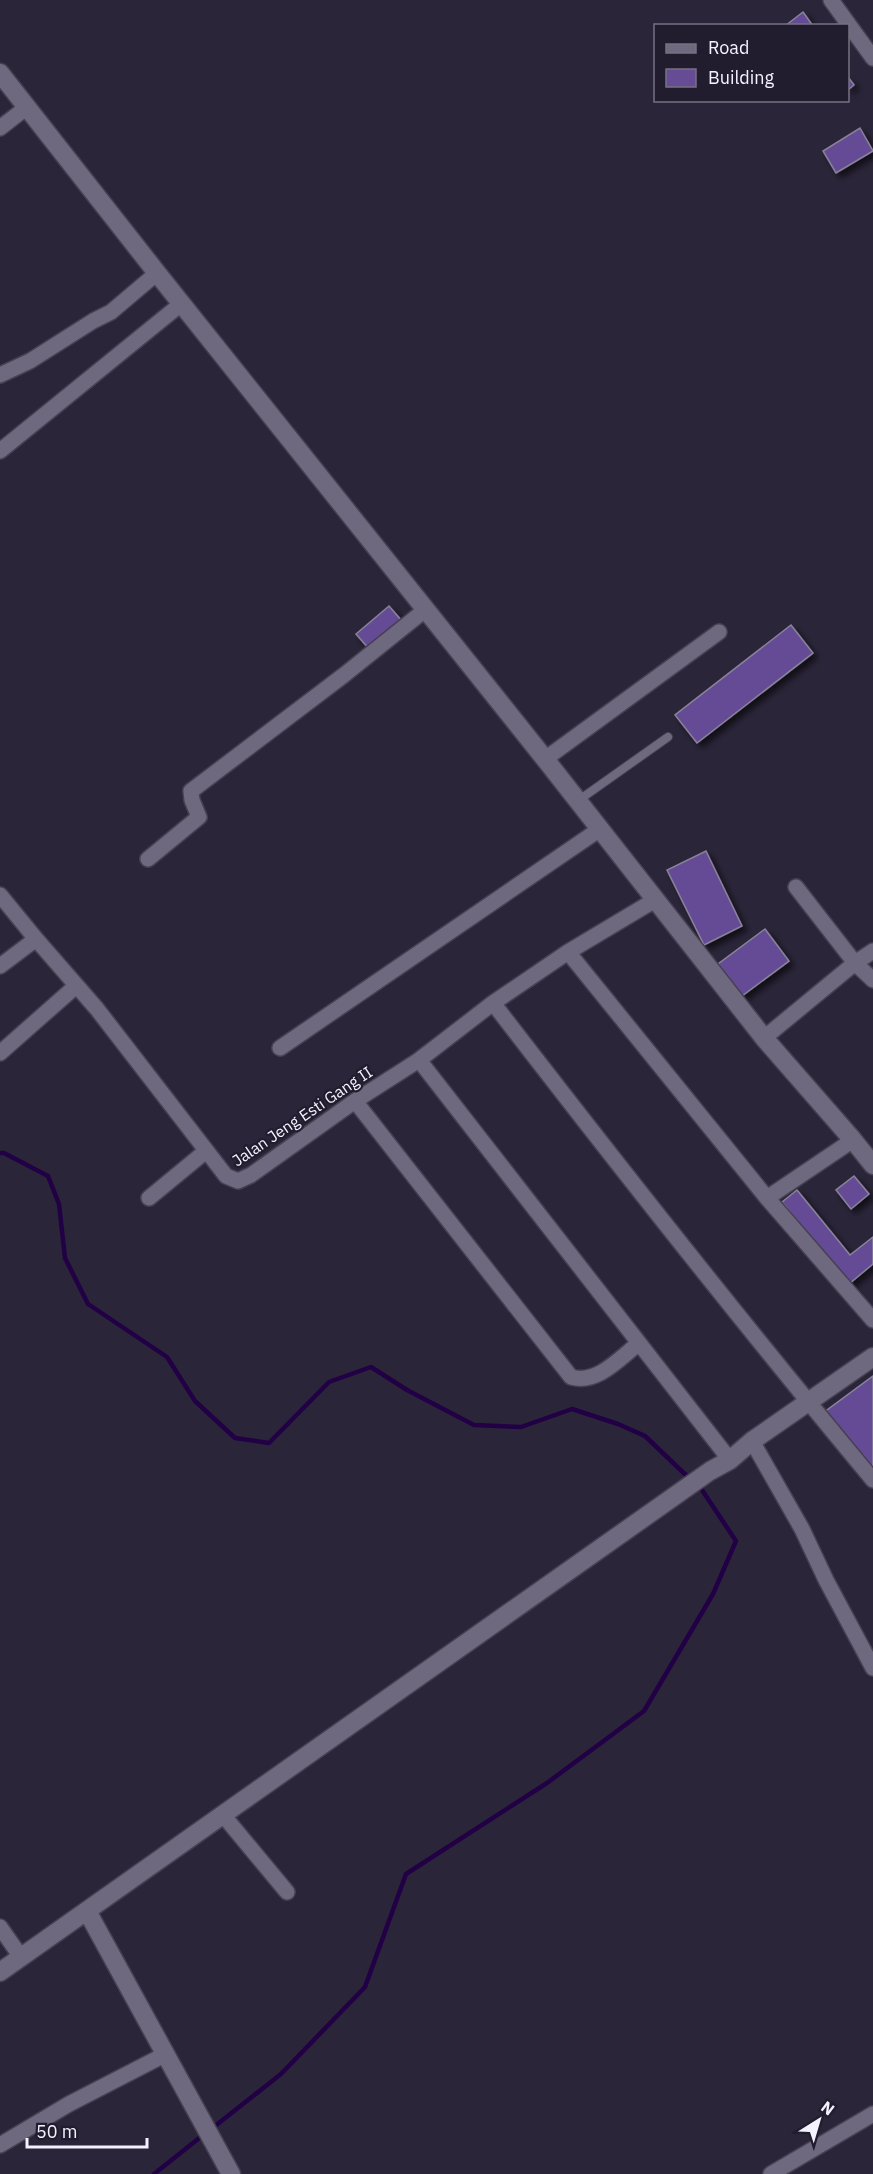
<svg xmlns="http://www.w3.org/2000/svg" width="873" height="2174" font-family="'IBM Plex Sans',sans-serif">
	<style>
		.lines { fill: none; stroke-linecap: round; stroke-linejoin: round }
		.stream { stroke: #210045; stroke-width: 4.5 }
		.building { fill: #654c95; stroke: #89839a; stroke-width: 1.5; filter: url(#shadow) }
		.lane-casing { stroke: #464051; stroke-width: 10 }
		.street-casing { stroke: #464051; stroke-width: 18 }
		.secondary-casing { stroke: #464051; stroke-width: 21 }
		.lane { stroke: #6f6980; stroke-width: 8 }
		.street { stroke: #6f6980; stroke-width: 15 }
		.secondary { stroke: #6f6980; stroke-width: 18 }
		.labels { text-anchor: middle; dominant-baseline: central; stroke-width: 4.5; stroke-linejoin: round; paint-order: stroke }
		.street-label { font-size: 16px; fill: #f5f2ff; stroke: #221c2f }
	</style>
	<defs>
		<filter id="shadow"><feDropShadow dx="4.5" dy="4.5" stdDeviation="3" flood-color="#0009"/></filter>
	</defs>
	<rect width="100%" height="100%" fill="#2b2539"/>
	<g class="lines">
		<path class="stream" d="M 0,1153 L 4,1153 L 48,1176 L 59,1204 L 65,1258 L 88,1304 L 167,1357 L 195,1401 L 235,1438 L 269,1443 L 329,1382 L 371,1367 L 407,1390 L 474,1425 L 521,1427 L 572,1409 L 618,1424 L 645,1436 L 690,1479
			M 210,2130 L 281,2074 L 365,1987 L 406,1874 L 547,1783 L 644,1711 L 713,1594 L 736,1541 L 702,1490 L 696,1485
			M 154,2174 L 203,2135"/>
	</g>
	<path class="building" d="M 803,12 L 813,26 L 785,26 Z
		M 848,77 L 854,85 L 848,90 Z
		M 860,128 L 873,151 L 836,173 L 823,151 Z
		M 389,606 L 402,621 L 369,649 L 356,634 Z
		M 791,625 L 813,653 L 697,743 L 675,715 Z
		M 706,851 L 742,926 L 704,945 L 667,870 Z
		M 765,929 L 789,961 L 742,996 L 718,964 Z
		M 854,1176 L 869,1194 L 851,1209 L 836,1190 Z
		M 797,1190 L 850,1255 L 873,1237 L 873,1264 L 849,1284 L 782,1202 Z
		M 873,1376 L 873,1465 L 867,1469 L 823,1413 Z"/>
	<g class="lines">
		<g class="lane-casing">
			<path id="lane" d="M 579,800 L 668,737"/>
		</g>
		<g class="street-casing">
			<path id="street" d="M 831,0 L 873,58
				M 0,128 L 27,107
				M 0,375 L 30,361 L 93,321 L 111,312 L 157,273
				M 0,451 L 181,304
				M 545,759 L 719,632
				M 148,859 L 199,817 L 192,800 L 191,791 L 344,675 L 425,610
				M 796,887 L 855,963 L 873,980
				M 0,895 L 36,939
				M 568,952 L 767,1198 L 873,1320
				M 0,966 L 36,939 L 97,1009 L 226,1176 L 238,1181 L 251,1175 L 355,1101 L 419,1060 L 493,1003 L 568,952 L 655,900
				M 493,1003 C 617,1164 743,1324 873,1480
				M 764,1038 L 855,963 L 873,951
				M 280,1048 L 600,829
				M 0,1053 L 76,986
				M 419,1060 L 730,1460
				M 355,1101 L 571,1377 C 597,1385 621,1357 639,1343
				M 149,1198 L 206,1151
				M 767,1198 L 853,1140
				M 752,1441 L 802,1529 L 826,1580 L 873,1668
				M 223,1815 L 287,1892
				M 0,1927 L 21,1957
				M 0,2145 L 69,2104 L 166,2054
				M 771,2174 L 873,2114"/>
		</g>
		<g class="secondary-casing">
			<path id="secondary" d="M 0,73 L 157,273 L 545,759 L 764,1038 L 853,1140 L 873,1165
				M 87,1911 L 231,2174
				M 0,1972 L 710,1471 L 730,1460 L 752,1441 L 873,1357"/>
		</g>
		<use href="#lane" class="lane"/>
		<use href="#street" class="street"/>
		<use href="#secondary" class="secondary"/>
	</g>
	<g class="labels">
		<g class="street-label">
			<text transform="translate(302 1116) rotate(-34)">Jalan Jeng Esti Gang II</text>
		</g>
	</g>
	<rect x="654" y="24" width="195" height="78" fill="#221c2f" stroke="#767282" stroke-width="1.5"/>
	<rect x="666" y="44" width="30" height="9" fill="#6f6980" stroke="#767282" stroke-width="1.5"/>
	<text x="708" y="54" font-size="18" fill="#f5f2ff">Road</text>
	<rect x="666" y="69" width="30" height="18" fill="#654c95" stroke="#767282" stroke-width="1.5"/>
	<text x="708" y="84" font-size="18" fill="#f5f2ff">Building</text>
	<g transform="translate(819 2120) rotate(37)" stroke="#221c2f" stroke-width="4.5" paint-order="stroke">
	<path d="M0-4.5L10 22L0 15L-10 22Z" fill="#f5f2ff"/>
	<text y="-9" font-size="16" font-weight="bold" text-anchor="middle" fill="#f5f2ff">N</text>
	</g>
	<path d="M27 2138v9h120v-9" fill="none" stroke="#f5f2ff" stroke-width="3"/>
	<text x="36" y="2138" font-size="18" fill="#f5f2ff" stroke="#221c2f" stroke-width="4.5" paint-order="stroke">50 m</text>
</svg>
